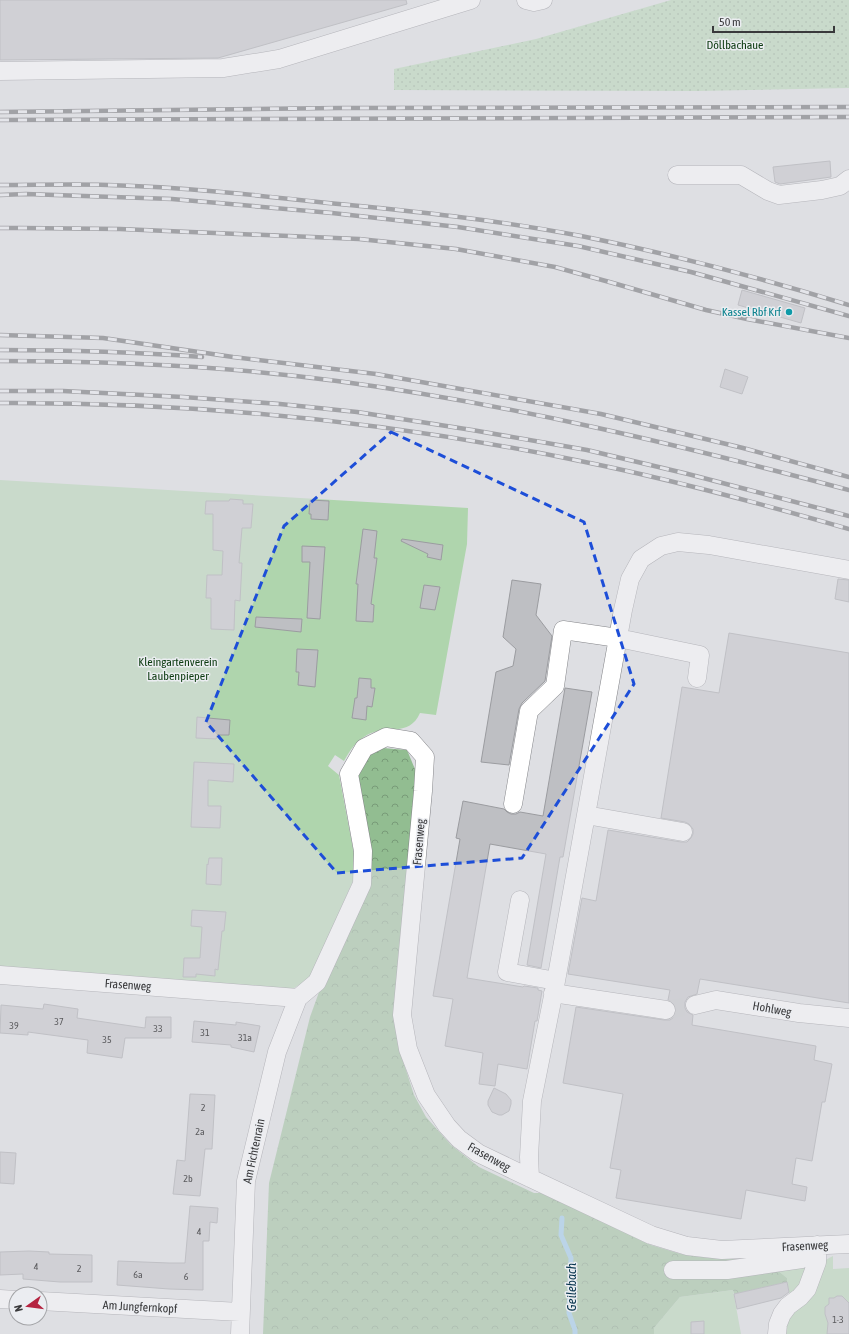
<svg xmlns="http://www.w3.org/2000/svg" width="849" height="1334" font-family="'Asap Condensed',sans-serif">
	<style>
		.green { fill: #afd5ad }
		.forest { fill: url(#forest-crowns) }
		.park { fill: url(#park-dots) }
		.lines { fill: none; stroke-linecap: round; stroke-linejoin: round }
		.stream { stroke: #91c8ee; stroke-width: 5 }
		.building { fill: #bebfc3; stroke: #9b9ca0 }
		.minor-tunnel { stroke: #bdbec1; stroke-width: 18; stroke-dasharray: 18 9; stroke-linecap: butt }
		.minor-casing { stroke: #848589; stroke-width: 19 }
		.minor { stroke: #fff; stroke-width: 18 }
		.rail-casing { stroke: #58595b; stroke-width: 4.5 }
		.rail { stroke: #ebedf1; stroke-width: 3; stroke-dasharray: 9; stroke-linecap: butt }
		.marked { fill: none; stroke: #1d4ed8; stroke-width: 3; stroke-dasharray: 8 5; stroke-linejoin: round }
		.culture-dot { fill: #0f9aa8; stroke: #ebedf1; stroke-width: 1.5 }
		.labels { text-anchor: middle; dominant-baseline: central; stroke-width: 3; stroke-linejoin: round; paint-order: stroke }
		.number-label { font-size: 10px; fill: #5a5a5d }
		.park-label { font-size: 12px; fill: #0b3a0f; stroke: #ebedf1 }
		.culture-label { font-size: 12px; fill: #0d838f; stroke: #ebedf1; text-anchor: end }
		.street-label { font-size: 12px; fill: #39393b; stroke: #ebedf1 }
		.water-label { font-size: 13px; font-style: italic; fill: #07354e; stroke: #ebedf1 }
	</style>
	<defs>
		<pattern id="forest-crowns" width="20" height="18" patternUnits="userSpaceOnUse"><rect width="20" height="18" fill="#92bd91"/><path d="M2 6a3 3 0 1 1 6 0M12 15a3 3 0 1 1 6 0" fill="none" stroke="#789b78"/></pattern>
		<pattern id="park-dots" width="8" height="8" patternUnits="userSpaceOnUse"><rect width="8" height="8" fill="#afd5ad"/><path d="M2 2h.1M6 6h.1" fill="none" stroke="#8fae8e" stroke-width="1.8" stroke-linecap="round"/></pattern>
	</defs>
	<rect width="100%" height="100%" fill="#dedfe3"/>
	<path class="green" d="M 0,480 L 468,508 L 467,544 L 436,715 L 420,713 C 409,738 386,724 367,735 C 356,741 350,750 344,761 L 335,755 L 328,766 L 339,775 L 354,854 L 353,881 L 309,979 L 289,991 L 0,967 Z
		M 833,1256 L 833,1269 L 849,1268 L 849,1334 L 783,1334 L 784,1323 L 823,1262 L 829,1258 Z
		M 808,1262 L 806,1277 L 790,1296 L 787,1282 L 787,1278 L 773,1267 Z
		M 733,1290 L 741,1334 L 654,1334 L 654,1328 L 680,1297 Z"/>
	<path class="forest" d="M 383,748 L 407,750 L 417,774 L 400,1051 L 414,1095 L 426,1117 L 451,1145 L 479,1167 L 534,1193 L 541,1193 L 651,1245 L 681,1254 L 710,1258 L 761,1257 L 787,1278 L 787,1282 L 734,1294 L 733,1290 L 680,1297 L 654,1328 L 654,1334 L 263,1334 L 269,1183 L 310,1017 L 323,981 L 368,885 L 357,781 L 364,758 Z"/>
	<path class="park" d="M 671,0 L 849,0 L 849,88 L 697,91 L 394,90 L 394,69 L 536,39 Z"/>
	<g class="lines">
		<path class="stream" d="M 562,1218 L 561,1235 L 571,1258 L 569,1313 L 575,1330 L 575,1334"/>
	</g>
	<path class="building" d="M 0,0 L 406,0 L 407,4 L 218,58 L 0,60 Z
		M 830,161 L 831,177 L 780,184 L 775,182 L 773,167 Z
		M 742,290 L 805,308 L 801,323 L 738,305 Z
		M 725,369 L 748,377 L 742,394 L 720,387 Z
		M 230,499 L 243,500 L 243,504 L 253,504 L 251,528 L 242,528 L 239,563 L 242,563 L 240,601 L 235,600 L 234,630 L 211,629 L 211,598 L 206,598 L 207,575 L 222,575 L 223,551 L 213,550 L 213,514 L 205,514 L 206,501 L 229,501 Z
		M 310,500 L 329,501 L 328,520 L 311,519 L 311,514 L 309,514 Z
		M 363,529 L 377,531 L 374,558 L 377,558 L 371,604 L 374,605 L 373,622 L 356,621 L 358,584 L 356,584 Z
		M 402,539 L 443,545 L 441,560 L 427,557 L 428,554 L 401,541 Z
		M 302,546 L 325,547 L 320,619 L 307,618 L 310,562 L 302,562 Z
		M 838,579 L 849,580 L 849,602 L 835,599 Z
		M 512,580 L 541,584 L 536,615 L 552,636 L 545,681 L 522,703 L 519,709 L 509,765 L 481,762 L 496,672 L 513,666 L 516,649 L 503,637 Z
		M 424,585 L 440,587 L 435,610 L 420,608 Z
		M 256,617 L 302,619 L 301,632 L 255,627 Z
		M 729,633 L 849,653 L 849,1003 L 700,979 L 697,994 L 688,997 L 685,1002 L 685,1008 L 687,1012 L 693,1015 L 692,1025 L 816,1046 L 814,1060 L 832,1064 L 825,1102 L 822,1102 L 812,1161 L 796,1158 L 792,1184 L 807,1187 L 805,1201 L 746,1190 L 741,1219 L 616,1198 L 621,1170 L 610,1168 L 623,1094 L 563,1083 L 576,1007 L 664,1020 L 670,1020 L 674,1017 L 676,1012 L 676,1006 L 673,1002 L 668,1000 L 670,990 L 568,974 L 582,898 L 596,901 L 608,830 L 681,842 L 687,842 L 691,838 L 693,834 L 693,829 L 689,824 L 685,822 L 661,818 L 682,687 L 719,693 Z
		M 297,649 L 318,650 L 315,687 L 298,685 L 299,672 L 296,672 Z
		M 359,678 L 371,679 L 371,688 L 375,688 L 372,707 L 367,706 L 366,720 L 352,718 L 355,698 L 357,698 Z
		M 565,688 L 592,692 L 563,857 L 560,857 L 541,968 L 527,965 L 546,854 L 490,844 L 467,978 L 523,987 L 524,986 L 538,988 L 538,990 L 542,991 L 537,1021 L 535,1021 L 527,1069 L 498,1064 L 495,1086 L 479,1084 L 483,1053 L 445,1046 L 453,999 L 433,996 L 460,839 L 456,838 L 463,801 L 504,809 L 507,812 L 511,814 L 516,814 L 520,812 L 543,816 Z
		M 197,717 L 230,720 L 229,735 L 217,735 L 216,739 L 196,738 Z
		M 194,762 L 234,764 L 233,782 L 208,780 L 208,806 L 221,806 L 220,828 L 191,827 Z
		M 209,858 L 222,858 L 221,885 L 206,884 L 207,864 L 208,865 Z
		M 192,910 L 226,912 L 224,931 L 222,931 L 218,970 L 215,969 L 215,976 L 196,974 L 196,977 L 183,977 L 184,958 L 200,958 L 202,927 L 191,926 Z
		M 44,1004 L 78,1009 L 77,1018 L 145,1028 L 146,1017 L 171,1017 L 171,1038 L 125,1038 L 122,1058 L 87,1053 L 88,1040 L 28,1032 L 28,1035 L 0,1033 L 1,1005 L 43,1009 Z
		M 194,1021 L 236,1025 L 236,1022 L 260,1026 L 254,1052 L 231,1047 L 231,1045 L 192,1042 Z
		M 494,1088 L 506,1094 L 511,1100 L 511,1104 L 509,1111 L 502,1115 L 499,1115 L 492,1112 L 488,1105 L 488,1101 Z
		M 190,1094 L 215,1095 L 212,1149 L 205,1149 L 200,1196 L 173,1194 L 177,1160 L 185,1161 Z
		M 0,1152 L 16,1153 L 14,1184 L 0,1183 Z
		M 190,1206 L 218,1208 L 217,1223 L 210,1222 L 209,1241 L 203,1241 L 203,1290 L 169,1289 L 117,1285 L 118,1261 L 169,1263 L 185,1263 Z
		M 29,1251 L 49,1252 L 49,1254 L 92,1255 L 92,1282 L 60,1282 L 23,1279 L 23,1274 L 0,1275 L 0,1252 Z
		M 787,1282 L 789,1292 L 781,1298 L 737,1309 L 734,1294 Z
		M 837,1296 L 842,1296 L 849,1303 L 849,1334 L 827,1334 L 828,1323 L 825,1314 L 825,1307 L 829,1304 L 829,1298 L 834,1298 Z
		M 704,1321 L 704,1334 L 691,1334 L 691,1322 Z"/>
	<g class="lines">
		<path class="minor-tunnel" d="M 666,1010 L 695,1005"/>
		<g class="minor-casing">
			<path id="minor" d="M 526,0 L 534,2 L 543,0
				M 0,71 L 223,68 L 279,59 L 471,0
				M 677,175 L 741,175 L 768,191 L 779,195 L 822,190 L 840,186 L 849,179
				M 513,804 L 529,711 L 555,686 L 563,630 L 618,638 L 700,655 L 697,678
				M 586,815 L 683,832
				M 520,900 L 507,972 L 556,981
				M 0,975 L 298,998 L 317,982 L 362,884 L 363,851 L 349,774 L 364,748 L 386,737 L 411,741 L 425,757 L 423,791 L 402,1015 L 408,1049 L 426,1095 L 447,1126 L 459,1139 L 478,1153 L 530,1178 L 651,1235 L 687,1246 L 722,1250 L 849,1244
				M 553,993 L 666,1010
				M 695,1005 L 716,1000 L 799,1013 L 849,1018
				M 530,1178 L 529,1157 L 532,1101 L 556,981 L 623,610 L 630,579 L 641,559 L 661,546 L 678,542 L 709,545 L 849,570
				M 673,1270 L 727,1270 L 802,1259 L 817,1245
				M 0,1299 L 16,1300
				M 40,1301 L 240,1312
				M 240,1334 L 246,1181 L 277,1052 L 298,998
				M 777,1334 L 778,1324 L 782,1314 L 788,1306 L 800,1297 L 807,1289 L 817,1262 L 817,1245"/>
		</g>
		<use href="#minor" class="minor"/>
		<g class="rail-casing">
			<path id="rail" d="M 0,112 L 340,108 L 849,107
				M 0,120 L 849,117
				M 0,185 C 36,185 72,184 108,185 C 182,187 255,195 328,203 C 413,211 498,220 581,236 C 671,254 761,278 849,305
				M 0,195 L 26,194 L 172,199 L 332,213 L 458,227 L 578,246 L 691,272 L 849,316
				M 0,228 L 21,228 L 120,229 L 359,239 L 456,249 L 555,267 L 613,283 L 706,310 L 747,319 L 849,338
				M 0,335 L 103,338 L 233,357 L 376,374 L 601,414 L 743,448 L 849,477
				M 0,350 C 68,350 135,352 202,357
				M 0,361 C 112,361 226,366 337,381 C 510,404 680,445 849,490
				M 0,391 L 63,391 L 183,397 L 280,404 L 357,412 L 472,430 L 587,450 L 688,474 L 849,516
				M 0,403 C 196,402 393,422 585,462 C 674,480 762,504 849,529"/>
		</g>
		<use href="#rail" class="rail"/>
	</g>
	<path d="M0 0H849V1334H0ZM 391,432 L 584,522 L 634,684 L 522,858 L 337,873 L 206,722 L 284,526 Z" fill="#dedfe3" fill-opacity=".55" fill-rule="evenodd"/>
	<path class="marked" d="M 391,432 L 584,522 L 634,684 L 522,858 L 337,873 L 206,722 L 284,526 Z"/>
	<circle class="culture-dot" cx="789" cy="312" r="4"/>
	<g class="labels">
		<g class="number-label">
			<text x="59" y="1021">37</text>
			<text x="14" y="1025">39</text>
			<text x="158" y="1028">33</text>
			<text x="205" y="1032">31</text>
			<text x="245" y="1037">31a</text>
			<text x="107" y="1039">35</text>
			<text x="203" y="1107">2</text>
			<text x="200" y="1131">2a</text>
			<text x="188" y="1178">2b</text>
			<text x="199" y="1231">4</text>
			<text x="36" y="1266">4</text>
			<text x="79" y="1268">2</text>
			<text x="138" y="1274">6a</text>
			<text x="186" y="1276">6</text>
			<text x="838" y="1319">1-3</text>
		</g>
		<g class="park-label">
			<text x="735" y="45">Döllbachaue</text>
			<text x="178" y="662">Kleingartenverein<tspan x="178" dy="14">Laubenpieper</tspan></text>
		</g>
		<g class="culture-label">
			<text x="781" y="312">Kassel Rbf Krf</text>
		</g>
		<g class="street-label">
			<text transform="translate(419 842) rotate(-85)">Frasenweg</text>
			<text transform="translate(128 985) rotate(4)">Frasenweg</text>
			<text transform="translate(772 1009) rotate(10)">Hohlweg</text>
			<text transform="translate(254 1151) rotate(-78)">Am Fichtenrain</text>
			<text transform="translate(489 1157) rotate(29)">Frasenweg</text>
			<text transform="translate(805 1246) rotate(-3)">Frasenweg</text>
			<text transform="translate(140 1307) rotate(3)">Am Jungfernkopf</text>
		</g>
		<g class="water-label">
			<text transform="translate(571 1287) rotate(-90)">Geilebach</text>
		</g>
	</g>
	<g transform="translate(28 1306) rotate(256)"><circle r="19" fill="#ebedf1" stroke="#a4a5a8"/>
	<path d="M0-3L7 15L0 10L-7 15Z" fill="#b52340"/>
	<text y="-6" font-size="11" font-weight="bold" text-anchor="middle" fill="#39393b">N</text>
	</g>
	<path d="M713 26v6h121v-6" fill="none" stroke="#39393b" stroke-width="2"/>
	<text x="719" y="26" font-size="12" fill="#39393b" stroke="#ebedf1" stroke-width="3" paint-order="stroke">50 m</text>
</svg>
